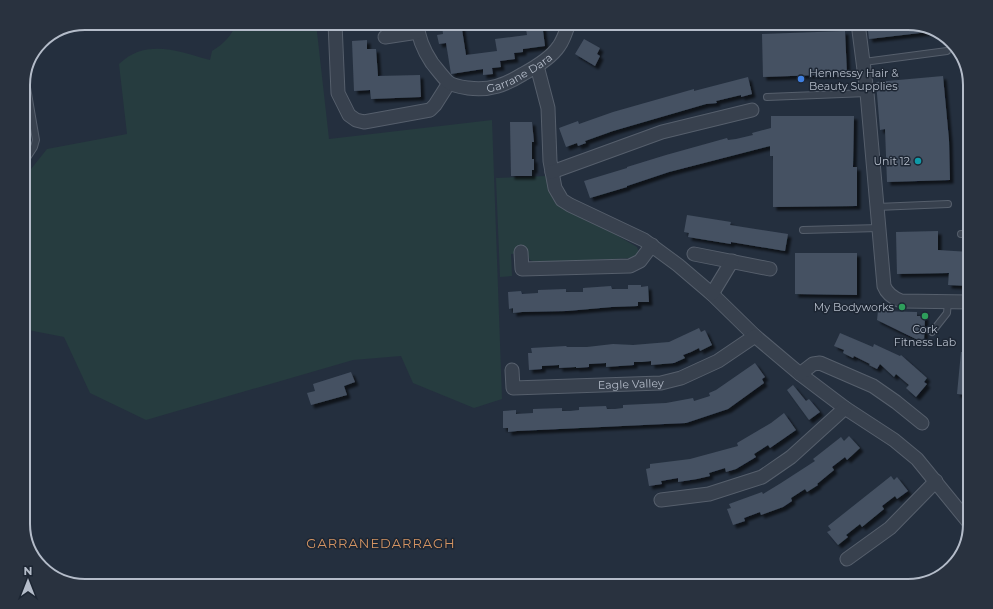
<svg xmlns="http://www.w3.org/2000/svg" width="993" height="609" font-family="Montserrat,sans-serif">
	<style>
		.green { fill: #263c3f }
		.building { fill: #455162; filter: url(#shadow) }
		.lines { fill: none; stroke-linecap: round; stroke-linejoin: round }
		.service-casing { stroke: #565f6c; stroke-width: 8 }
		.minor-casing { stroke: #565f6c; stroke-width: 15 }
		.service { stroke: #38414e; stroke-width: 6 }
		.minor { stroke: #38414e; stroke-width: 13 }
		.shop-dot { fill: #3f7fe0; stroke: #1d2633; stroke-width: 1.5 }
		.culture-dot { fill: #0f9aa8; stroke: #1d2633; stroke-width: 1.5 }
		.leisure-dot { fill: #2e9e5b; stroke: #1d2633; stroke-width: 1.5 }
		.labels { text-anchor: middle; dominant-baseline: central; stroke-width: 3; stroke-linejoin: round; paint-order: stroke }
		.street-label { font-size: 11px; fill: #b4bcc9; stroke: #1d2633 }
		.poi-label { font-size: 11px; fill: #b4bcc9; stroke: #1d2633; text-anchor: end }
		.quarter-label { font-size: 13px; letter-spacing: 1px; fill: #d59563; stroke: #1d2633 }
		.rim { fill: none; stroke: #b4bcc9; stroke-width: 2 }
	</style>
	<defs>
		<filter id="shadow"><feDropShadow dx="3.5" dy="3.5" stdDeviation="1" flood-color="#0009"/></filter>
	</defs>
	<rect width="100%" height="100%" fill="#242f3e"/>
	<path class="green" d="M 237,23 L 316,23 L 329,139 L 492,120 L 502,399 L 474,408 L 413,383 L 401,356 L 353,360 L 146,420 L 90,393 L 64,337 L 23,329 L 23,179 L 47,149 L 127,134 L 119,64 C 146,38 178,51 210,60 L 212,51 C 225,43 230,37 237,23 Z
		M 546,176 L 549,192 L 556,204 L 575,215 L 611,232 L 637,247 L 639,253 L 637,256 L 631,258 L 539,263 L 530,260 L 527,253 L 511,254 L 512,276 L 500,277 L 496,178 Z"/>
	<path class="building" d="M 448,23 L 461,23 L 466,55 L 497,51 L 495,39 L 527,35 L 525,23 L 542,23 L 545,46 L 523,49 L 523,52 L 514,53 L 515,59 L 500,61 L 501,67 L 492,68 L 493,74 L 483,75 L 483,69 L 451,74 L 446,43 L 439,44 L 437,35 L 443,34 L 442,25 L 448,24 Z
		M 867,23 L 908,23 L 937,31 L 869,39 Z
		M 845,31 L 847,74 L 763,77 L 762,34 Z
		M 584,39 L 600,48 L 597,54 L 600,56 L 595,66 L 575,54 Z
		M 367,40 L 367,49 L 376,49 L 378,76 L 420,75 L 421,97 L 371,99 L 370,90 L 354,91 L 352,41 Z
		M 943,76 L 949,140 L 950,180 L 887,182 L 885,129 L 880,130 L 876,82 Z
		M 748,77 L 752,94 L 741,97 L 741,95 L 716,101 L 717,103 L 706,104 L 613,131 L 585,141 L 586,143 L 578,146 L 577,143 L 566,147 L 559,128 L 578,121 L 579,124 L 613,112 L 694,89 L 694,91 Z
		M 771,116 L 854,116 L 853,167 L 857,167 L 857,206 L 773,207 L 773,156 L 770,156 L 770,146 L 669,172 L 627,186 L 627,187 L 590,198 L 584,181 L 627,168 L 627,167 L 666,155 L 727,138 L 728,140 L 736,139 L 753,135 L 752,133 L 771,128 Z
		M 510,122 L 532,122 L 534,142 L 532,142 L 532,159 L 534,159 L 534,170 L 532,170 L 532,176 L 511,176 Z
		M 687,215 L 731,222 L 730,225 L 788,234 L 785,251 L 731,242 L 731,244 L 688,237 L 689,233 L 684,232 Z
		M 938,231 L 938,250 L 970,252 L 970,286 L 948,285 L 949,273 L 897,274 L 896,232 Z
		M 795,253 L 857,253 L 857,295 L 795,294 Z
		M 628,285 L 641,285 L 641,287 L 648,286 L 649,302 L 638,302 L 638,306 L 612,307 L 567,311 L 522,312 L 513,313 L 513,308 L 509,309 L 508,292 L 521,291 L 522,294 L 538,293 L 538,290 L 566,289 L 566,292 L 583,292 L 583,288 L 611,286 L 612,289 L 628,289 Z
		M 878,311 L 917,312 L 917,316 L 925,316 L 924,343 L 877,320 Z
		M 699,328 L 701,332 L 705,330 L 712,345 L 700,351 L 699,348 L 691,352 L 683,355 L 685,358 L 674,363 L 651,365 L 651,361 L 642,362 L 634,362 L 634,365 L 606,367 L 606,363 L 589,364 L 589,367 L 576,368 L 576,367 L 559,368 L 559,365 L 542,366 L 542,369 L 529,370 L 528,353 L 532,353 L 531,348 L 566,346 L 567,347 L 587,347 L 613,344 L 633,345 L 669,342 Z
		M 840,333 L 873,347 L 874,344 L 900,356 L 901,355 L 927,378 L 924,382 L 927,384 L 916,397 L 906,388 L 909,385 L 896,374 L 894,377 L 880,364 L 877,369 L 869,365 L 870,364 L 854,356 L 853,358 L 843,353 L 844,350 L 834,346 Z
		M 961,352 L 970,352 L 970,395 L 957,394 Z
		M 755,363 L 765,377 L 762,379 L 764,383 L 728,409 L 686,423 L 517,431 L 508,432 L 508,428 L 503,428 L 503,411 L 516,410 L 516,414 L 533,413 L 533,409 L 562,408 L 562,411 L 570,411 L 579,410 L 579,407 L 606,406 L 607,409 L 615,409 L 623,408 L 623,405 L 666,403 L 693,398 L 694,401 L 710,396 L 709,393 L 716,390 Z
		M 351,372 L 355,382 L 344,386 L 347,395 L 311,405 L 307,393 L 315,391 L 313,384 Z
		M 793,385 L 806,401 L 809,399 L 820,412 L 809,420 L 787,390 Z
		M 784,413 L 796,430 L 770,448 L 768,445 L 754,454 L 756,457 L 736,469 L 726,472 L 725,468 L 709,473 L 710,476 L 697,479 L 678,482 L 678,478 L 661,481 L 662,484 L 649,486 L 646,469 L 650,468 L 650,464 L 690,459 L 738,446 L 737,443 L 771,423 Z
		M 849,436 L 860,448 L 847,460 L 845,457 L 832,467 L 834,470 L 817,484 L 818,485 L 807,492 L 805,489 L 791,498 L 792,501 L 783,507 L 761,515 L 760,512 L 744,518 L 745,521 L 733,525 L 727,509 L 731,508 L 729,504 L 762,492 L 763,494 L 781,483 L 815,461 L 813,459 L 841,437 L 844,441 Z
		M 891,476 L 894,480 L 897,477 L 908,491 L 897,499 L 895,496 L 882,506 L 884,509 L 862,527 L 860,524 L 846,535 L 848,537 L 838,545 L 827,532 L 831,530 L 828,526 Z"/>
	<g class="lines">
		<g class="service-casing">
			<path id="service" d="M 864,62 L 947,51
				M 767,97 L 867,93
				M 23,164 L 34,147 L 36,140 L 25,76
				M 877,207 L 948,204
				M 803,230 L 879,228
				M 961,234 L 970,234
				M 932,332 L 947,313 L 948,302"/>
		</g>
		<g class="minor-casing">
			<g id="minor">
				<path d="M 335,23 L 338,93 L 349,115 L 356,120 L 364,122 L 430,110 L 435,105 L 449,83"/>
				<path id="s1" d="M 417,23 C 418,38 424,51 432,63 C 437,69 442,76 448,82 C 453,86 461,87 468,88 C 490,91 505,85 523,74 C 536,67 551,58 559,46 C 564,39 566,31 569,23"/>
				<path d="M 858,23 L 867,93 L 884,286 C 887,294 893,298 901,301 L 970,302"/>
				<path d="M 385,37 L 418,32"/>
				<path d="M 537,66 L 548,108 L 550,161 L 555,188 L 562,200 L 570,205 L 644,240 L 678,265 L 712,294 L 755,336 L 800,374 L 845,408 L 894,440 L 917,459 L 970,524"/>
				<path d="M 552,172 L 662,132 L 752,110"/>
				<path d="M 521,252 L 522,269 L 630,266 L 640,261 L 652,245"/>
				<path d="M 694,254 L 770,269"/>
				<path d="M 712,294 L 732,261"/>
				<path id="s2" d="M 512,370 L 513,388 L 661,383 L 681,378 L 718,361 L 755,336"/>
				<path d="M 800,374 L 813,364 L 820,363 L 873,386 L 896,402 L 922,423"/>
				<path d="M 661,500 L 709,494 L 762,477 L 791,457 L 845,408"/>
				<path d="M 847,559 L 890,528 L 936,481"/>
			</g>
		</g>
		<use href="#service" class="service"/>
		<use href="#minor" class="minor"/>
	</g>
	<circle class="shop-dot" cx="801" cy="79" r="4"/>
	<circle class="culture-dot" cx="918" cy="161" r="4"/>
	<g class="leisure-dot">
		<circle cx="902" cy="307" r="4"/>
		<circle cx="925" cy="316" r="4"/>
	</g>
	<g class="labels">
		<g class="street-label">
			<text stroke="none"><textPath href="#s1" startOffset="144">Garrane Dara</textPath></text>
			<text stroke="none"><textPath href="#s2" startOffset="136">Eagle Valley</textPath></text>
		</g>
		<g class="poi-label">
			<text x="809" y="73" text-anchor="start">Hennessy Hair &amp;<tspan x="809" dy="13">Beauty Supplies</tspan></text>
			<text x="910" y="161">Unit 12</text>
			<text x="894" y="307">My Bodyworks</text>
			<text x="925" y="329" text-anchor="middle">Cork<tspan x="925" dy="13">Fitness Lab</tspan></text>
		</g>
		<g class="quarter-label">
			<text x="381" y="543">GARRANEDARRAGH</text>
		</g>
	</g>
	<path d="M0 0H993V609H0ZM85 30H908A55 55 0 0 1 963 85V524A55 55 0 0 1 908 579H85A55 55 0 0 1 30 524V85A55 55 0 0 1 85 30Z" fill="#29323f" fill-rule="evenodd"/>
	<path class="rim" d="M85 30H908A55 55 0 0 1 963 85V524A55 55 0 0 1 908 579H85A55 55 0 0 1 30 524V85A55 55 0 0 1 85 30Z"/>
	<g transform="translate(28 581)" stroke="#1d2633" stroke-width="3" paint-order="stroke">
	<path d="M0-3L7 15L0 10L-7 15Z" fill="#b4bcc9"/>
	<text y="-6" font-size="11" font-weight="bold" text-anchor="middle" fill="#b4bcc9">N</text>
	</g>
</svg>
